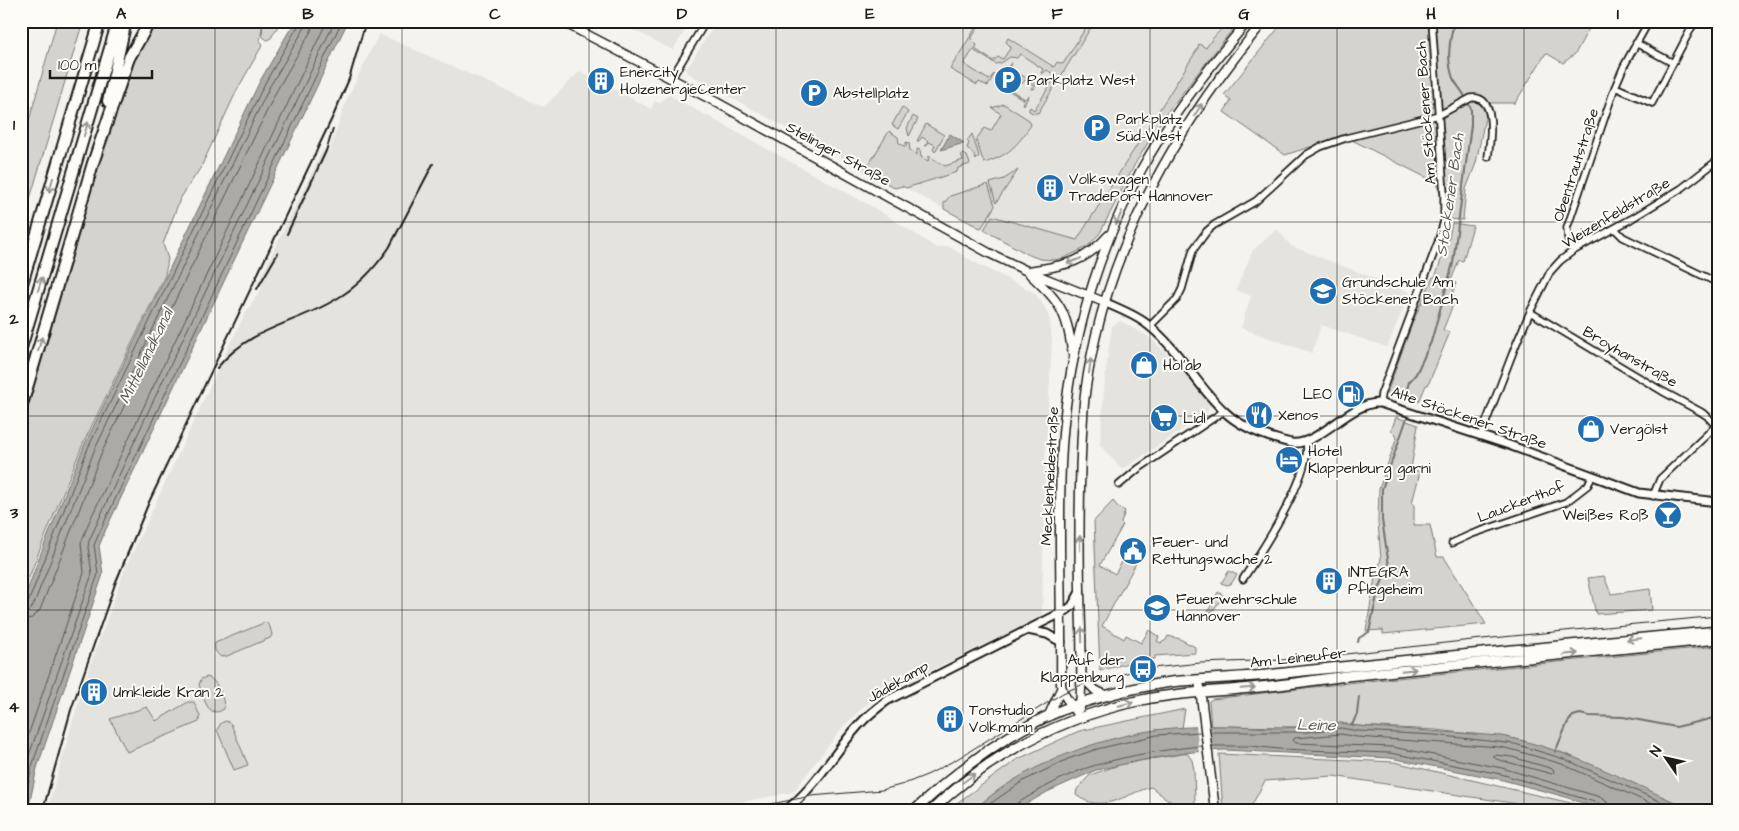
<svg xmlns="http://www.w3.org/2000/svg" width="1739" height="831" font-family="'Architects Daughter',sans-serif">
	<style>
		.built { fill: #e4e3de }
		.green { fill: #d4d3cf; stroke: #787876 }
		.water { fill: #abaaa6; stroke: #72716f }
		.pier { fill: #f4f3ee }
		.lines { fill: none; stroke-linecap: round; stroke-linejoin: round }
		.shore { stroke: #555553; stroke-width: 1 }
		.stream { stroke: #72716f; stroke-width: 2 }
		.minor-casing { stroke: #1c1c1c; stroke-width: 9 }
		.tertiary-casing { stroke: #1c1c1c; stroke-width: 11 }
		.secondary-casing { stroke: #1c1c1c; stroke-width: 11 }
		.primary-casing { stroke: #1c1c1c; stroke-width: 12 }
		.motorway-casing { stroke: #1c1c1c; stroke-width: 14 }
		.minor { stroke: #fdfcf7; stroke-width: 5.5 }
		.tertiary { stroke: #fdfcf7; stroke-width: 7 }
		.secondary { stroke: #fdfcf7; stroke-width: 8 }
		.primary { stroke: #fdfcf7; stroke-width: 9 }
		.motorway { stroke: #fdfcf7; stroke-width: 10 }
		.tram { stroke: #1c1c1c; stroke-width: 1 }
		.rail { stroke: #1c1c1c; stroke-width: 2 }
		.oneway { stroke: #989794 }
		.grid { fill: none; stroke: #1c1c1c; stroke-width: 1; stroke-opacity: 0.55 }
		.labels { text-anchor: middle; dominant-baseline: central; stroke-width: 4; stroke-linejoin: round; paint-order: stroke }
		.poi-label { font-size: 15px; fill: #1c1c1c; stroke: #fdfcf7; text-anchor: start }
		.street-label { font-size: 15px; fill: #1c1c1c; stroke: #fdfcf7 }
		.water-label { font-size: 16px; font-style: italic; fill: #5c5c5a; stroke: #fdfcf7 }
		.neatline { fill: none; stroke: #1c1c1c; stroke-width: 2 }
		.grid-label { font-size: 16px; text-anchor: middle; font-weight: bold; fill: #1c1c1c }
	</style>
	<rect width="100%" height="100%" fill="#f4f3ee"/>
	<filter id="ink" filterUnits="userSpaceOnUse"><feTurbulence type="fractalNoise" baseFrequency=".02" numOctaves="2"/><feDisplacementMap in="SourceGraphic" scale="10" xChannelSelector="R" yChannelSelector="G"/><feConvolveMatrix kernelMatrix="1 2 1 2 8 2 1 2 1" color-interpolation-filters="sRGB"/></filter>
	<g filter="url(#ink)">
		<path class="built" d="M 616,21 L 691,21 L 673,50 Z
			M 717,21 L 1239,21 L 1165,115 L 1135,164 L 1100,233 L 1087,247 L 1076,254 L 1054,260 L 1040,259 L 1029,255 L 902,186 L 895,188 L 689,74 L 686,70 Z
			M 379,34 L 544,107 L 580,71 L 651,109 L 655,101 L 659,103 L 669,95 L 878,210 L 937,248 L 948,246 L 974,262 L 1035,293 L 1045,308 L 1050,320 L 1052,341 L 1045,464 L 1042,616 L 887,692 L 863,707 L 842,728 L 793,792 L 701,810 L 47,810 L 85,680 L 124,571 L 224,356 L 246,312 L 262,288 L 257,284 L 323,149 L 329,152 L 346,101 Z
			M 1277,229 L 1291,246 L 1410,292 L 1387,347 L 1321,325 L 1312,353 L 1241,328 L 1251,296 L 1236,290 L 1253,250 Z
			M 1120,321 L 1149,337 L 1173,359 L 1210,403 L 1208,412 L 1122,470 L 1100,445 L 1105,378 L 1112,326 Z"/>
		<path class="green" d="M 57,21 L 83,21 L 21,229 L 21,149 Z
			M 156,21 L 263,21 L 260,41 L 263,44 L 237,90 L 201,167 L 180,199 L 163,244 L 168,259 L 165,275 L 82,446 L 38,554 L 21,599 L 21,431 L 123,83 L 137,53 Z
			M 263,21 L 281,21 L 271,38 L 267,40 L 262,36 Z
			M 980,21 L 982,21 L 971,39 L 977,45 L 975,49 L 993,61 L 998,57 L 1003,59 L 1011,47 L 1006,42 L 1008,38 L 1054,67 L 1057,62 L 1063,64 L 1090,21 L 1095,21 L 1038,113 L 1033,113 L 1029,111 L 1029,109 L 1030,107 L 1034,110 L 1056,76 L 1047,70 L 1042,74 L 1041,73 L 1043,69 L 1020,54 L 1017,58 L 1010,57 L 1001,63 L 996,64 L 973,50 L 964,64 L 989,80 L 994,74 L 988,86 L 979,82 L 977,85 L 950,69 Z
			M 1229,21 L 1239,21 L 1165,115 L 1135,164 L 1100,233 L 1087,247 L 1064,258 L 1054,260 L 1040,259 L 1029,255 L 984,230 L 992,216 L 1077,240 L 1197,50 L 1199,44 L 1206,48 L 1212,39 Z
			M 1284,21 L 1593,21 L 1575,54 L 1563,63 L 1546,53 L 1515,103 L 1488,103 L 1476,163 L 1466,189 L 1463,220 L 1447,219 L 1437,183 L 1344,136 L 1285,155 L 1224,112 L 1231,101 L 1224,95 Z
			M 1012,63 L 1010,68 L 1034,83 L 1038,80 L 1034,89 L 1031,89 L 1033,85 L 1025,80 L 1022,84 L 1020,82 L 1022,78 L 1009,70 L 1006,73 L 1010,64 Z
			M 1001,79 L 1003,79 L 1001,84 L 1025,99 L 1029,95 L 1024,105 L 1022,104 L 1024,100 L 1002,86 L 999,90 L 997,89 L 998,84 Z
			M 1004,104 L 1029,120 L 1031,125 C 1017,146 1008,156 984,163 L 976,140 L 984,128 L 991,131 L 1001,114 L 992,108 Z
			M 902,107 L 908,112 L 898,129 L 892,125 Z
			M 913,116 L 918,119 L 909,136 L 907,128 Z
			M 926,124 L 944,135 L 935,152 L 933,150 L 935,145 L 929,142 L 926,146 L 925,146 L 928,141 L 922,137 L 919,141 L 917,141 Z
			M 889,131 L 898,137 L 899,143 L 906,147 L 906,142 L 909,143 L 910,150 L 917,155 L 917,149 L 920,150 L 921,157 L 928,161 L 929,156 L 945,166 L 963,160 L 961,154 L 963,154 L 967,156 L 970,164 L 958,168 L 957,172 L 906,188 L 902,186 L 895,188 L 865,171 Z
			M 972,134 L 979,156 L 976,160 L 972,152 L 967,148 L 969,143 L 967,141 Z
			M 1018,170 L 996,203 L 990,183 L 1004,179 Z
			M 988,184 L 995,206 L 982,227 L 980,228 L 944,209 L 944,203 L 950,196 Z
			M 1452,223 L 1473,226 L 1463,261 L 1459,260 L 1451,281 L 1456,283 L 1452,296 L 1456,297 L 1443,330 L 1450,332 L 1428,385 L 1426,385 L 1419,402 L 1387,393 L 1412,324 L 1433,277 L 1435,277 L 1448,241 Z
			M 1396,417 L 1418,425 L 1411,469 L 1420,472 L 1412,503 L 1414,504 L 1414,525 L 1430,525 L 1437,557 L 1444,557 L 1486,624 L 1383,634 L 1383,630 L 1366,631 L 1375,578 L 1381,559 L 1378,522 L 1379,489 L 1397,437 L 1391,431 Z
			M 1113,501 L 1118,507 L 1125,511 L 1121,523 L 1123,525 L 1100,565 L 1115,574 L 1131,546 L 1140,551 L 1141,554 L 1102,626 L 1124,639 L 1126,635 L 1141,643 L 1149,630 L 1159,637 L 1157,641 L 1161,643 L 1166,640 L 1168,636 L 1180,639 L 1195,647 L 1195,653 L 1155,656 L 1155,659 L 1135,661 L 1100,671 L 1094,521 Z
			M 1229,571 L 1237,575 L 1231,584 L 1227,585 L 1221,583 Z
			M 1604,576 L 1611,594 L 1650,589 L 1652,610 L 1596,614 L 1588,578 Z
			M 1218,592 L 1222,594 L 1223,597 L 1211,613 L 1208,612 Z
			M 266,622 L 270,627 L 272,635 L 270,638 L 227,656 L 221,657 C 215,652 214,650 215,643 Z
			M 1718,646 L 1718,810 L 1692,810 L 1566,754 L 1516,739 L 1436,730 L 1358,726 L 1341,723 L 1309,727 L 1211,726 L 1209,701 L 1212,699 L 1357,682 Z
			M 207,677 C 218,680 224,698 224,709 C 207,720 204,697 199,685 L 201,679 Z
			M 188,702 L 194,702 L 200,716 L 199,722 L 127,752 L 110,719 L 147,707 L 156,721 Z
			M 1185,709 L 1182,728 L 1156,730 L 1020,777 L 999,790 L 974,810 L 947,810 L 1018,759 L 1079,731 Z
			M 226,721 L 231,724 L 248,765 L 234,770 L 217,730 L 221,723 Z
			M 1187,753 L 1192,760 L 1194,770 L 1195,803 C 1179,813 1164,796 1151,787 C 1125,794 1102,815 1076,795 L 1077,789 L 1090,775 L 1122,764 Z
			M 1219,754 L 1394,762 L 1601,810 L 1558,810 L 1333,776 L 1265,781 L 1249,810 L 1223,810 Z"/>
		<path class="water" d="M 295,21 L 348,21 L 106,529 L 99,546 L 103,574 L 37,768 L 28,810 L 21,810 L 21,608 L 39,558 L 84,446 L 260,81 Z
			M 950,134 L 964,143 L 941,150 Z
			M 1341,723 L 1358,726 L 1501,736 C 1567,748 1631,783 1692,810 L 1603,810 L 1562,796 L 1499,779 L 1390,758 L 1224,750 L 1192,752 L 1148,759 L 1096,770 L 1047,792 L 1016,810 L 974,810 C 1018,768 1096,738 1156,730 C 1174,727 1194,727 1212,726 C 1235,725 1258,728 1281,728 C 1301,727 1321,726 1341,723 Z"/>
		<path class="pier" d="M 1210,724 L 1214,753 L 1199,754 L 1196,725 Z"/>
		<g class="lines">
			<path class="shore" d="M 21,607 L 25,606 L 28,603 L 88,448 L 265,83 L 298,26 L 299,21
				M 21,613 L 28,612 L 33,606 L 94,451 L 270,86 L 304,29 L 305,21
				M 21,620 L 32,618 L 40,610 L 101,454 L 277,90 L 311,31 L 313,21
				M 1210,732 L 1308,732 L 1341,728 L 1358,731 L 1435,735 L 1515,744 L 1564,759 L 1680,810
				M 1212,746 L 1251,746 L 1279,749 L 1390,753 L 1501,774 L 1598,803 L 1601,805 L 1602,810
				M 1495,755 L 1512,757 L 1553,769 L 1554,772 L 1552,774 L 1496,759 L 1494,757 Z
				M 21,756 L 84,573 L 81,543 L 89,522 L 327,21
				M 21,788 L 26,764 L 92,574 L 88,547 L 89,541 L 147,414 L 335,21
				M 23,810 L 32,766 L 98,574 L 94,545 L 102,527 L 342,21
				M 981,810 L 1023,781 L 1068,759 L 1097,749 L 1157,735 L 1200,732
				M 1013,810 L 1016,804 C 1041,789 1068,773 1096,765 C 1130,755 1167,749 1202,746
				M 1608,810 L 1607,802 L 1600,797 L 1502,768 L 1392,747 L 1296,743 L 1293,740 L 1295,738 L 1341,734 L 1357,737 L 1500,747 L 1514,750 L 1562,764 L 1665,810"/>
			<path class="stream" d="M 1454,21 C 1450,40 1446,59 1453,78 C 1456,85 1463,91 1466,99
				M 1414,401 L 1415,398 L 1406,393 L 1409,382 L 1416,374 L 1431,342 L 1453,263 L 1471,125 L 1471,109 L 1467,101
				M 1358,642 L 1359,638 L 1369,632 L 1378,591 L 1389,566 L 1382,520 L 1382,489 L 1407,418
				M 1352,725 L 1357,714 L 1359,697
				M 1555,752 L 1568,722 L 1573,716 L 1580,714 L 1589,716 L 1623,717 L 1676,727 L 1718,717"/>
			<g class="minor-casing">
				<path id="minor" d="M 1636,43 L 1673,63
					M 671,79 L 706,21
					M 1615,87 L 1652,103 L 1695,21
					M 1615,229 L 1623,237 L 1718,283
					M 1573,251 L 1568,240 L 1567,228 L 1615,87 L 1624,66 L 1649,21
					M 1530,312 L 1662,391 L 1701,412 L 1707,416 L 1716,426
					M 1150,326 L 1177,299 L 1182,289 L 1193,250 L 1207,231 L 1214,225 L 1256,201 L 1306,155 L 1320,147 L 1346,138 L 1439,115 L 1471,98 C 1498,95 1490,142 1488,157
					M 1380,403 L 1381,394 L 1438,242 L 1444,221 L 1444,194 L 1432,21
					M 1481,435 L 1515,347 L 1530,312 L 1550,272 L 1560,261 L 1573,251 L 1631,219 L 1682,188 L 1718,160
					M 1119,485 L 1138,469 L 1224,411
					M 1653,496 L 1660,479 L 1718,424
					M 1452,543 L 1472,534 L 1566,502 L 1588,485 L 1592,476
					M 1243,579 C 1261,552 1314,472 1306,441"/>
			</g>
			<g class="tertiary-casing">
				<path id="tertiary" d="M 1104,302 C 1119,309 1136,315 1148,325 C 1179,349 1196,385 1224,411 C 1236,423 1253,431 1270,437 C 1277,439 1285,442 1292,443 C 1319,446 1351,401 1380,403 L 1509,445 L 1639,493 L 1718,502
					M 1028,630 L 1047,634 L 1061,642
					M 786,810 C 816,787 833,754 858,726 C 867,716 877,708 888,700 L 1067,610 L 1072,606 L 1080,592"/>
			</g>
			<g class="secondary-casing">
				<path id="secondary" d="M 561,21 L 716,102 L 989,253 L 1027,271 L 1104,302
					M 1029,271 C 1065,265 1083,264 1109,235
					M 1030,274 C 1059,302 1067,310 1072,351
					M 1083,678 L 1095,690 L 1107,696
					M 1199,680 L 1215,810
					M 1080,708 C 1083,669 1081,630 1080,591 C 1079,533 1079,475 1083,417 C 1084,390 1090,361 1096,335 C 1124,217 1187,114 1264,21
					M 1048,717 L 1061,689
					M 1079,717 L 1063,693 L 1061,684 C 1062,611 1058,538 1061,465 C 1065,363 1092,262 1140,172 C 1169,118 1208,68 1248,21"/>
			</g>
			<g class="primary-casing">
				<path id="primary" d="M 915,810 C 964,765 1017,724 1081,703 C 1110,694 1141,686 1171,682 C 1209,678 1247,678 1285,673 C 1429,657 1573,645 1718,631
					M 932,810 C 992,753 1061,717 1142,700 C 1174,693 1208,692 1240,689 C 1276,686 1311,681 1346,676 L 1718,639"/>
			</g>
			<g class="motorway-casing">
				<path id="motorway" d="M 108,101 L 126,21
					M 21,287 L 100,21
					M 21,348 L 118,21
					M 21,408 L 93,163 L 129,58 L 150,21"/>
			</g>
			<use href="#minor" class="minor"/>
			<use href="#tertiary" class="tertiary"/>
			<use href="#secondary" class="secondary"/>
			<use href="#primary" class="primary"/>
			<use href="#motorway" class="motorway"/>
			<path class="tram" d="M 742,810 L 811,796 L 882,790 L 904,784 L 929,774 L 957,759 L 1063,693 L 1086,683 L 1143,669 L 1200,663 L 1282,660 L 1346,654 L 1472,640 L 1718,616"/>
			<path class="rail" d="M 287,234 L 326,151 L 333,129
				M 257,289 L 278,253
				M 217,368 C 253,325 295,325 338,298 C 360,285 375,268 389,248 L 433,164
				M 43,810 L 71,710 L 115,584 L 149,502 L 334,114 L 349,79 L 366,21"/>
		</g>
		<defs><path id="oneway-shaft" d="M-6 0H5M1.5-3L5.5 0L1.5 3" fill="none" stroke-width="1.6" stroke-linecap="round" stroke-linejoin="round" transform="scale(1.25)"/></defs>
		<g class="oneway">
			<use href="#oneway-shaft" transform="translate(1198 110) rotate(-57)"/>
			<use href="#oneway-shaft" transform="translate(86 129) rotate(-73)"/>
			<use href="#oneway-shaft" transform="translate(51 185) rotate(106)"/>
			<use href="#oneway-shaft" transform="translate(1119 218) rotate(114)"/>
			<use href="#oneway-shaft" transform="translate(1074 261) rotate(159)"/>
			<use href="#oneway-shaft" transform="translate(40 284) rotate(-73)"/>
			<use href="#oneway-shaft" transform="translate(40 344) rotate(-74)"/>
			<use href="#oneway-shaft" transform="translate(1090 366) rotate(-82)"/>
			<use href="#oneway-shaft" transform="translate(1080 543) rotate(-91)"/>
			<use href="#oneway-shaft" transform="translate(1082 635) rotate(-91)"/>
			<use href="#oneway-shaft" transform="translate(1634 639) rotate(174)"/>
			<use href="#oneway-shaft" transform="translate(1571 654) rotate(-6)"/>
			<use href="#oneway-shaft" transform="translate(1409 670) rotate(-6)"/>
			<use href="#oneway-shaft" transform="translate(1248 688) rotate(-5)"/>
			<use href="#oneway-shaft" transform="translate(1126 704) rotate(-14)"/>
			<use href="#oneway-shaft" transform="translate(969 778) rotate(-37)"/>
		</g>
	</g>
	<path class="grid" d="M 215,21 L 215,810M 402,21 L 402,810M 589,21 L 589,810M 776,21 L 776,810M 963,21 L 963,810M 1150,21 L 1150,810M 1337,21 L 1337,810M 1524,21 L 1524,810M 21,222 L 1718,222M 21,416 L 1718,416M 21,610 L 1718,610"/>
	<defs>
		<g id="parking-disc" transform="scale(1.4375)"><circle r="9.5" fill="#1f6fb2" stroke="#fdfcf7"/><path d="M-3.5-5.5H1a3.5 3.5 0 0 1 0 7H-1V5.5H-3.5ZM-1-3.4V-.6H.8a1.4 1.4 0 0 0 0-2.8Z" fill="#fff"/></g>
		<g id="building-disc" transform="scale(1.4375)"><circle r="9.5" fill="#1f6fb2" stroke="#fdfcf7"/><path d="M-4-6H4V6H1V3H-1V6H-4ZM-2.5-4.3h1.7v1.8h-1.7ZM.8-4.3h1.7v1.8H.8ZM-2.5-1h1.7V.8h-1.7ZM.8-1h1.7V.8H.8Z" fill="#fff"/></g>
		<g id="school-disc" transform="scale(1.4375)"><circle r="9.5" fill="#1f6fb2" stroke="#fdfcf7"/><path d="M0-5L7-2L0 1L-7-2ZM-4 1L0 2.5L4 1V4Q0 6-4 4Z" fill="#fff"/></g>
		<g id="shop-disc" transform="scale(1.4375)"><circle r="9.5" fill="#1f6fb2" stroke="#fdfcf7"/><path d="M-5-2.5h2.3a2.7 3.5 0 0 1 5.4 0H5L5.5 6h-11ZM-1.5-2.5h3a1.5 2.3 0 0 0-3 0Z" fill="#fff"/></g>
		<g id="fuel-disc" transform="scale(1.4375)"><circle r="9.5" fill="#1f6fb2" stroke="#fdfcf7"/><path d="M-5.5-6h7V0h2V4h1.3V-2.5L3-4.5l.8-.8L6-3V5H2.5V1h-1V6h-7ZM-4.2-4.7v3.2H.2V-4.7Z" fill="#fff"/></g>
		<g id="restaurant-disc" transform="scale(1.4375)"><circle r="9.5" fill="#1f6fb2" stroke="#fdfcf7"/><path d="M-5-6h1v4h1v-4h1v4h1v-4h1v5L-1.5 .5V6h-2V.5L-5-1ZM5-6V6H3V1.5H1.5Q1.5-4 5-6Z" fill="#fff"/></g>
		<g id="supermarket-disc" transform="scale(1.4375)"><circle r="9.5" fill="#1f6fb2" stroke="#fdfcf7"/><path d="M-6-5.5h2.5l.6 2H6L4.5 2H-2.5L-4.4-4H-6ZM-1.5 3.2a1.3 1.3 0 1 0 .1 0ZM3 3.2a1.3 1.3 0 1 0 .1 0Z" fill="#fff"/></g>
		<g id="hotel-disc" transform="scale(1.4375)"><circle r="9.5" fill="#1f6fb2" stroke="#fdfcf7"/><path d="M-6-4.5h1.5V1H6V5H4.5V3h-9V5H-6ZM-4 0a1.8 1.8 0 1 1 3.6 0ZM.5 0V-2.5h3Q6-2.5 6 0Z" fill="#fff"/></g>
		<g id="bar-disc" transform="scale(1.4375)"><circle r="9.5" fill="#1f6fb2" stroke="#fdfcf7"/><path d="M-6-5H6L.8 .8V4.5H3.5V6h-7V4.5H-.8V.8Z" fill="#fff"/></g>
		<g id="civic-disc" transform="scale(1.4375)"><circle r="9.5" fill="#1f6fb2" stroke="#fdfcf7"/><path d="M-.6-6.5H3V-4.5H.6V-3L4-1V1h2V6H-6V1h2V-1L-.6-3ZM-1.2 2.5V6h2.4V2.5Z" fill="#fff"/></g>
		<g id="university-disc" transform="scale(1.4375)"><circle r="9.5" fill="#1f6fb2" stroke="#fdfcf7"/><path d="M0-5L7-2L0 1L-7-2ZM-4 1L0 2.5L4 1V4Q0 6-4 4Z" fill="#fff"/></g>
		<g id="bus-disc" transform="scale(1.4375)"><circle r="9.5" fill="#1f6fb2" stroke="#fdfcf7"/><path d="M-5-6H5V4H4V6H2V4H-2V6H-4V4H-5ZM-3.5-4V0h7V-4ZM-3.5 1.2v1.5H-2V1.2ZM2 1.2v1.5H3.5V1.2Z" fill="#fff"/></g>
	</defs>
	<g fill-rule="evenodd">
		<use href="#parking-disc" x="1008" y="80"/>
		<use href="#building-disc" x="601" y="81"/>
		<use href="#parking-disc" x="814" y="93"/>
		<use href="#parking-disc" x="1097" y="128"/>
		<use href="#building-disc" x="1050" y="188"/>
		<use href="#school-disc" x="1323" y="291"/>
		<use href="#shop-disc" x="1144" y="365"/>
		<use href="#fuel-disc" x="1351" y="394"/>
		<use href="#restaurant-disc" x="1259" y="415"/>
		<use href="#supermarket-disc" x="1164" y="418"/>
		<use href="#shop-disc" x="1591" y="429"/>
		<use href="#hotel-disc" x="1289" y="460"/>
		<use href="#bar-disc" x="1668" y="515"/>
		<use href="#civic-disc" x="1133" y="551"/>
		<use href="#building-disc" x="1329" y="581"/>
		<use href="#university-disc" x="1157" y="608"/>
		<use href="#bus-disc" x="1143" y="669"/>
		<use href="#building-disc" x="94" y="692"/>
		<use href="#building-disc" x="950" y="719"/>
	</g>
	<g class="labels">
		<g class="poi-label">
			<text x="620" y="72">Enercity<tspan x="620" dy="17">HolzenergieCenter</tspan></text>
			<text x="1027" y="80">Parkplatz West</text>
			<text x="833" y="93">Abstellplatz</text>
			<text x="1116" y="119">Parkplatz<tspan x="1116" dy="17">Süd-West</tspan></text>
			<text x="1069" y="179">Volkswagen<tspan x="1069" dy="17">TradePort Hannover</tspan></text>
			<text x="1342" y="282">Grundschule Am<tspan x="1342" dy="17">Stöckener Bach</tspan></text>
			<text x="1163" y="365">Hol'ab</text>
			<text x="1332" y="394" text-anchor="end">LEO</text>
			<text x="1278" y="415">Xenos</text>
			<text x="1183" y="418">Lidl</text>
			<text x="1610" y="429">Vergölst</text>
			<text x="1308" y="451">Hotel<tspan x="1308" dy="17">Klappenburg garni</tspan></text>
			<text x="1649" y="515" text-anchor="end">Weißes Roß</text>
			<text x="1152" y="542">Feuer- und<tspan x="1152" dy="17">Rettungswache 2</tspan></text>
			<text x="1348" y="572">INTEGRA<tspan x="1348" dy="17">Pflegeheim</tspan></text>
			<text x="1176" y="599">Feuerwehrschule<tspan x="1176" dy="17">Hannover</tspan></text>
			<text x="1124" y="660" text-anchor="end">Auf der<tspan x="1124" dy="17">Klappenburg</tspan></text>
			<text x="113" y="692">Umkleide Kran 2</text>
			<text x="969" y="710">Tonstudio<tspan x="969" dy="17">Volkmann</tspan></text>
		</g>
		<g class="street-label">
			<text transform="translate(1426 113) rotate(-94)">Am Stöckener Bach</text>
			<text transform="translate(838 154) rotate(29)">Stelinger Straße</text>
			<text transform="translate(1576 165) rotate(-72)">Obentrautstraße</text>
			<text transform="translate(1616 213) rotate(-31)">Weizenfeldstraße</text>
			<text transform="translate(1630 357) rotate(30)">Broyhanstraße</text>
			<text transform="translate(1469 418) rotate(19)">Alte Stöckener Straße</text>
			<text transform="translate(1050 476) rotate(-87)">Mecklenheidestraße</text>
			<text transform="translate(1521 502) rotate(-21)">Lauckerthof</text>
			<text transform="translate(1298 658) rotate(-6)">Am Leineufer</text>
			<text transform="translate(898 682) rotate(-30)">Jädekamp</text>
		</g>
		<g class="water-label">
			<text transform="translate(1450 195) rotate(-82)">Stöckener Bach</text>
			<text transform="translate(146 356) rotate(-64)">Mittellandkanal</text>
			<text transform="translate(1316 725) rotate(1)">Leine</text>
		</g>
	</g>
	<rect width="1739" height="831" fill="none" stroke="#fdfcf7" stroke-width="55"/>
	<g transform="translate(1666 758) rotate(304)" stroke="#fdfcf7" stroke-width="4" paint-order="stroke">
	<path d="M0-4L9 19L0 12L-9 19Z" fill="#1c1c1c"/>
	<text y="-8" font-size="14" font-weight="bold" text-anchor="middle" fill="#1c1c1c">N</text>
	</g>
	<path d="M50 70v8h102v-8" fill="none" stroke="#1c1c1c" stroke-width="2.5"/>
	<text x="58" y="70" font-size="15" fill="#1c1c1c" stroke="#fdfcf7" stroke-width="4" paint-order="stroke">100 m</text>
	<rect x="28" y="28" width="1684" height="776" class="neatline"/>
	<g class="grid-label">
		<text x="121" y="19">A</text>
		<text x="308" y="19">B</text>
		<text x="495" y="19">C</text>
		<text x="682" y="19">D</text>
		<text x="870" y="19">E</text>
		<text x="1057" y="19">F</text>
		<text x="1244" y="19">G</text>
		<text x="1431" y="19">H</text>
		<text x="1618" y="19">I</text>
		<text x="14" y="130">1</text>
		<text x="14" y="324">2</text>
		<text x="14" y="518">3</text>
		<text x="14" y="712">4</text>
	</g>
</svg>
